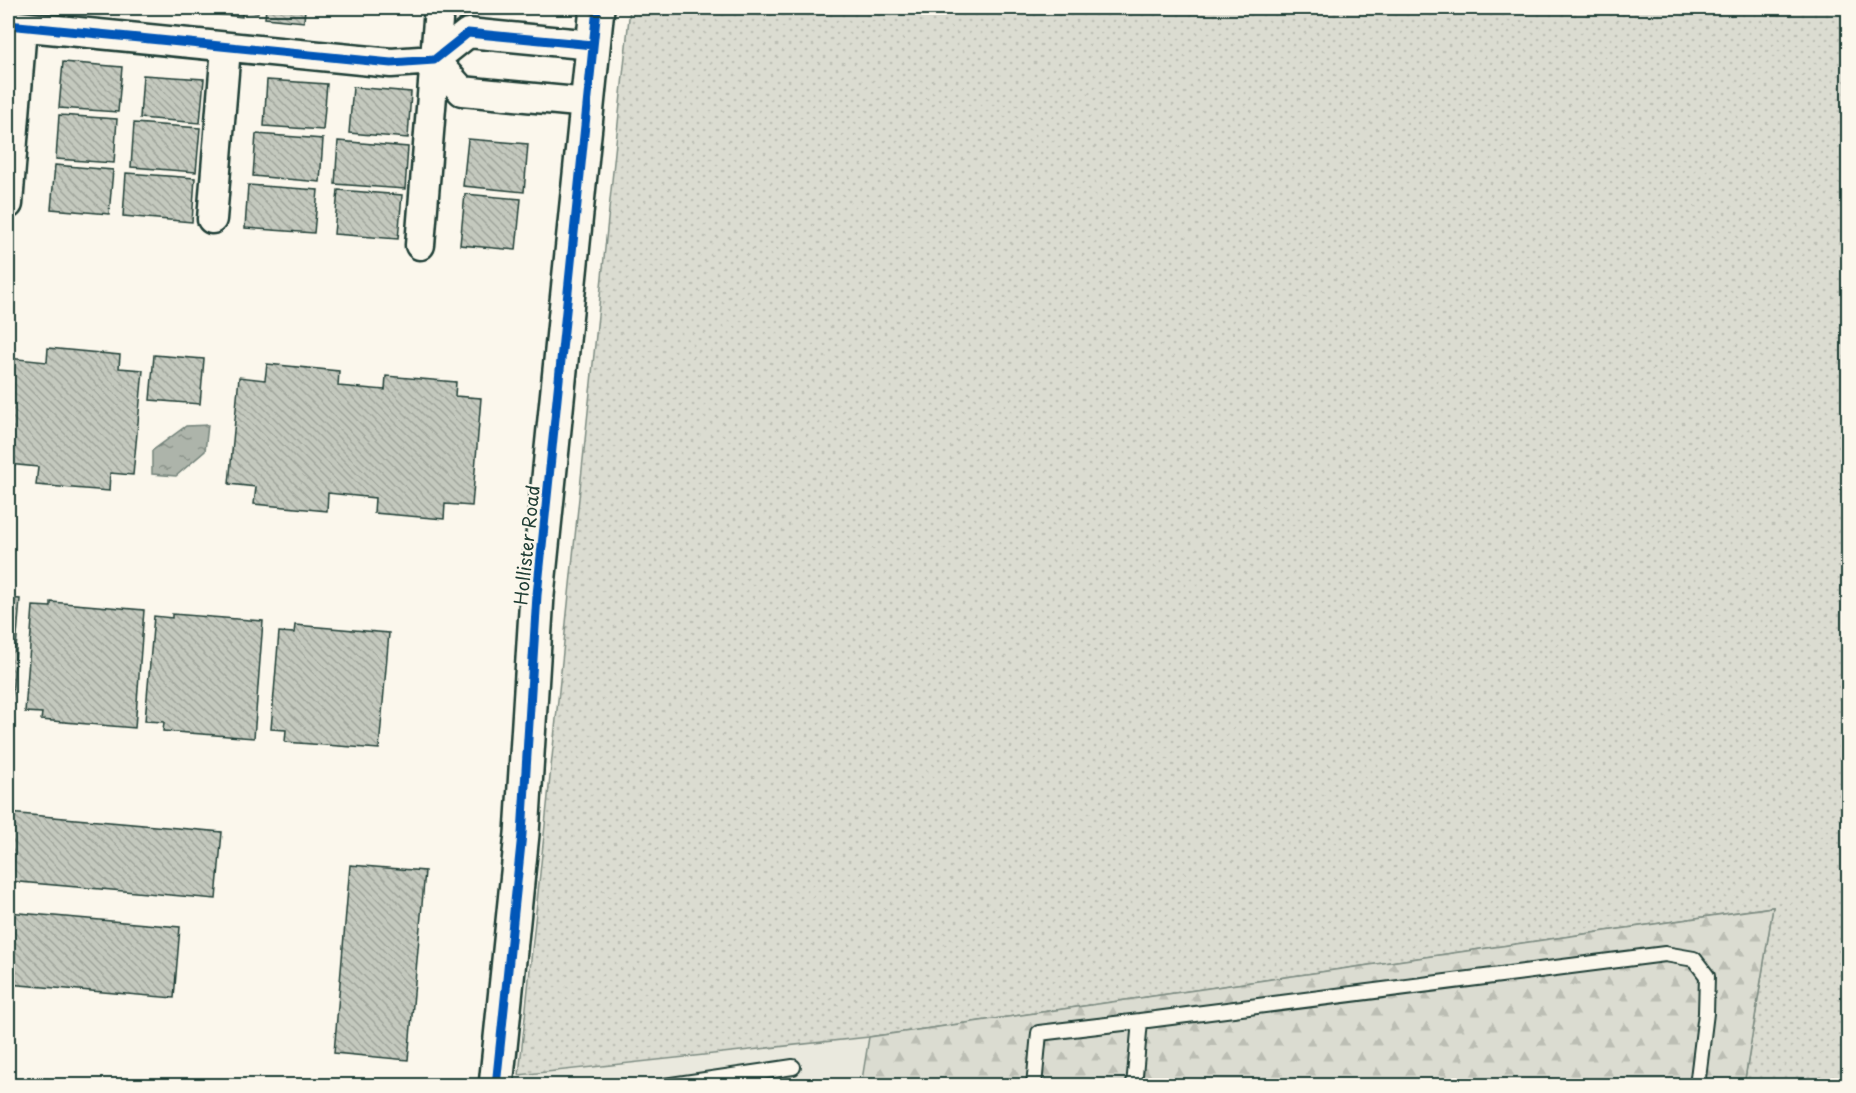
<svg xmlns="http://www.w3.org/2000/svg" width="1856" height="1093" font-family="'Playpen Sans',sans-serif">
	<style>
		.built { fill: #eae9de }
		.grass { fill: url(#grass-dots); stroke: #7d8c82; stroke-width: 1.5 }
		.forest { fill: url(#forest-firs); stroke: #7d8c82; stroke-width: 1.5 }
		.water { fill: url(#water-ripples); stroke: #74847b; stroke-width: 1.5 }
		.building { fill: url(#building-back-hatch); stroke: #1f3d34; stroke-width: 1.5 }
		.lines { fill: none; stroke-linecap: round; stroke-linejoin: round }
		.lane-casing { stroke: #1f3d34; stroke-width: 18 }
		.street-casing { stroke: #1f3d34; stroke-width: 33 }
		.secondary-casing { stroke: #1f3d34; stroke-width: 38 }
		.lane { stroke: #fbf7ec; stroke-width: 14 }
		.street { stroke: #fbf7ec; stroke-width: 28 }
		.secondary { stroke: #fbf7ec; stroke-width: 33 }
		.cycleway-casing { stroke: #fbf7ec; stroke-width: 13 }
		.cycleway { stroke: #0057b8; stroke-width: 9 }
		.labels { text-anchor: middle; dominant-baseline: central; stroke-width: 4.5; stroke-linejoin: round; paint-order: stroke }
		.street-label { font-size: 18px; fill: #1f3d34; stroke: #fbf7ec }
	</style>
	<defs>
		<pattern id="grass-dots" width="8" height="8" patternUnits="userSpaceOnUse" patternTransform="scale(1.5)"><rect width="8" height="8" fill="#dbdcd1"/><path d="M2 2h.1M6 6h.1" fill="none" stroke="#bcbeb4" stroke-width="1.8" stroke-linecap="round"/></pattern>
		<pattern id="forest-firs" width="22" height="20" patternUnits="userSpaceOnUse" patternTransform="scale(1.5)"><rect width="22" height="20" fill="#dbdcd1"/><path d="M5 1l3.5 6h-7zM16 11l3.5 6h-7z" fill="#bcbeb4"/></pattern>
		<pattern id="water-ripples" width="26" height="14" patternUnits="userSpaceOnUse" patternTransform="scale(1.5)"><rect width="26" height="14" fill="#adb4aa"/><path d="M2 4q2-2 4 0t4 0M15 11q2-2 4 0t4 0" fill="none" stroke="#8c948b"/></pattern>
		<pattern id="building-back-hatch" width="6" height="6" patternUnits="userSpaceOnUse" patternTransform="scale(1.5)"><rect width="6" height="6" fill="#c4c9be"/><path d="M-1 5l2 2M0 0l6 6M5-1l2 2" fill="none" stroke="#9fa49b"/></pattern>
	</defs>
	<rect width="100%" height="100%" fill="#fbf7ec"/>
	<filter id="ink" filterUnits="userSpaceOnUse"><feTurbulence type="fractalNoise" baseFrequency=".0167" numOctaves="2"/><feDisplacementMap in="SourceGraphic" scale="12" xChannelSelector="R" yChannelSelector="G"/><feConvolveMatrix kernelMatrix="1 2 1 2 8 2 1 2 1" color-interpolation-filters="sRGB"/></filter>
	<g filter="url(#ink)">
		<path class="built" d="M 869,1037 L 861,1085 L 518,1086 L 519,1075 Z"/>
		<path class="grass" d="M 630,8 L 1848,8 L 1848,1085 L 1744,1085 L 1773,907 L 869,1037 L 519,1075 Z"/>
		<path class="forest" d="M 1773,907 L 1744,1085 L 861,1086 L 869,1037 Z"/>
		<path class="water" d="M 208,425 L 205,451 L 176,476 L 152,474 L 152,451 L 186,426 Z"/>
		<path class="building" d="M 166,8 L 210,8 L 209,13 Z
			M 217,8 L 258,8 L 258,13 L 242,11 L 242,17 L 216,14 Z
			M 266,8 L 305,8 L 304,22 L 265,18 Z
			M 63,62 L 122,67 L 118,112 L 59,108 Z
			M 143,75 L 204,79 L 200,123 L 140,118 Z
			M 267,80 L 327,84 L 323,130 L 264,126 Z
			M 353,87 L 411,92 L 408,138 L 349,133 Z
			M 59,115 L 117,119 L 114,163 L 56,159 Z
			M 134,123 L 200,128 L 196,172 L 131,167 Z
			M 256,134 L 323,139 L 320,182 L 253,176 Z
			M 468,139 L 528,144 L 524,192 L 463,186 Z
			M 338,141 L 408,147 L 405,189 L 335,184 Z
			M 55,165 L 113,170 L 109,214 L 51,209 Z
			M 126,173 L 195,178 L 192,222 L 123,216 Z
			M 248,185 L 318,190 L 314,233 L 245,228 Z
			M 338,190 L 402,195 L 398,239 L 334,234 Z
			M 465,194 L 521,199 L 516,250 L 460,245 Z
			M 48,348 L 120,355 L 119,368 L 143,370 L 133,475 L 110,473 L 109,491 L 36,485 L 38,467 L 8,464 L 8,358 L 47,362 Z
			M 154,355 L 204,359 L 200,404 L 150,400 Z
			M 267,364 L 339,371 L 338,386 L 385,390 L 386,376 L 456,382 L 455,396 L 481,398 L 472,506 L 445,504 L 444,519 L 374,513 L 375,498 L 328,493 L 327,511 L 254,504 L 256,487 L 229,484 L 239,377 L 265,380 Z
			M 8,598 L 20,599 L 11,712 L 8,712 Z
			M 51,602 L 144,610 L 135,728 L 41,720 L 42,713 L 25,712 L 33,606 L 51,607 Z
			M 172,614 L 263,621 L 254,738 L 163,731 L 164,722 L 145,721 L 154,616 L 172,618 Z
			M 295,625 L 389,633 L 379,749 L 285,742 L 286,730 L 271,729 L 279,632 L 294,633 Z
			M 8,813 L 222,832 L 216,899 L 8,881 Z
			M 350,865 L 425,871 L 408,1060 L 334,1053 Z
			M 8,912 L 180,927 L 174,998 L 8,984 Z"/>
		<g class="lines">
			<g class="lane-casing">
				<path id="lane" d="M 664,1086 L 793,1067
					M 1034,1086 L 1039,1033 L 1140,1021
					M 1134,1086 L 1140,1021 L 1665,954 L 1694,959 L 1707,976 L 1706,1013 L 1697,1086"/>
			</g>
			<g class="street-casing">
				<path id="street" d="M 8,25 L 391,63 L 434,60 L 468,33 L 593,45
					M 434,60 L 462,91 L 588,103
					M 8,204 L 22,27
					M 212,219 L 226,48
					M 420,245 L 439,8"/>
			</g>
			<g class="secondary-casing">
				<path id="secondary" d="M 496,1086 L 522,834 L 537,595 L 597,8"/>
			</g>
			<use href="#lane" class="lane"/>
			<use href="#street" class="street"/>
			<use href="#secondary" class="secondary"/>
			<g class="cycleway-casing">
				<path id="cycleway" d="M 8,25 L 391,63 L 434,60 L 468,33 L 593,45
					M 496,1086 L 522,834 L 537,595 L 597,8"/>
			</g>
			<use href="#cycleway" class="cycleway"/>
		</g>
	</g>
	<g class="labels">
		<g class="street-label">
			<text transform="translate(526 545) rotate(-84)">Hollister Road</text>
		</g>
	</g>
	<rect width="1856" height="1093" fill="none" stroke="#fbf7ec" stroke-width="30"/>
	<rect x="15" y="15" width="1826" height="1063" fill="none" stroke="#1f3d34" stroke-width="2" filter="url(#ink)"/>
</svg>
